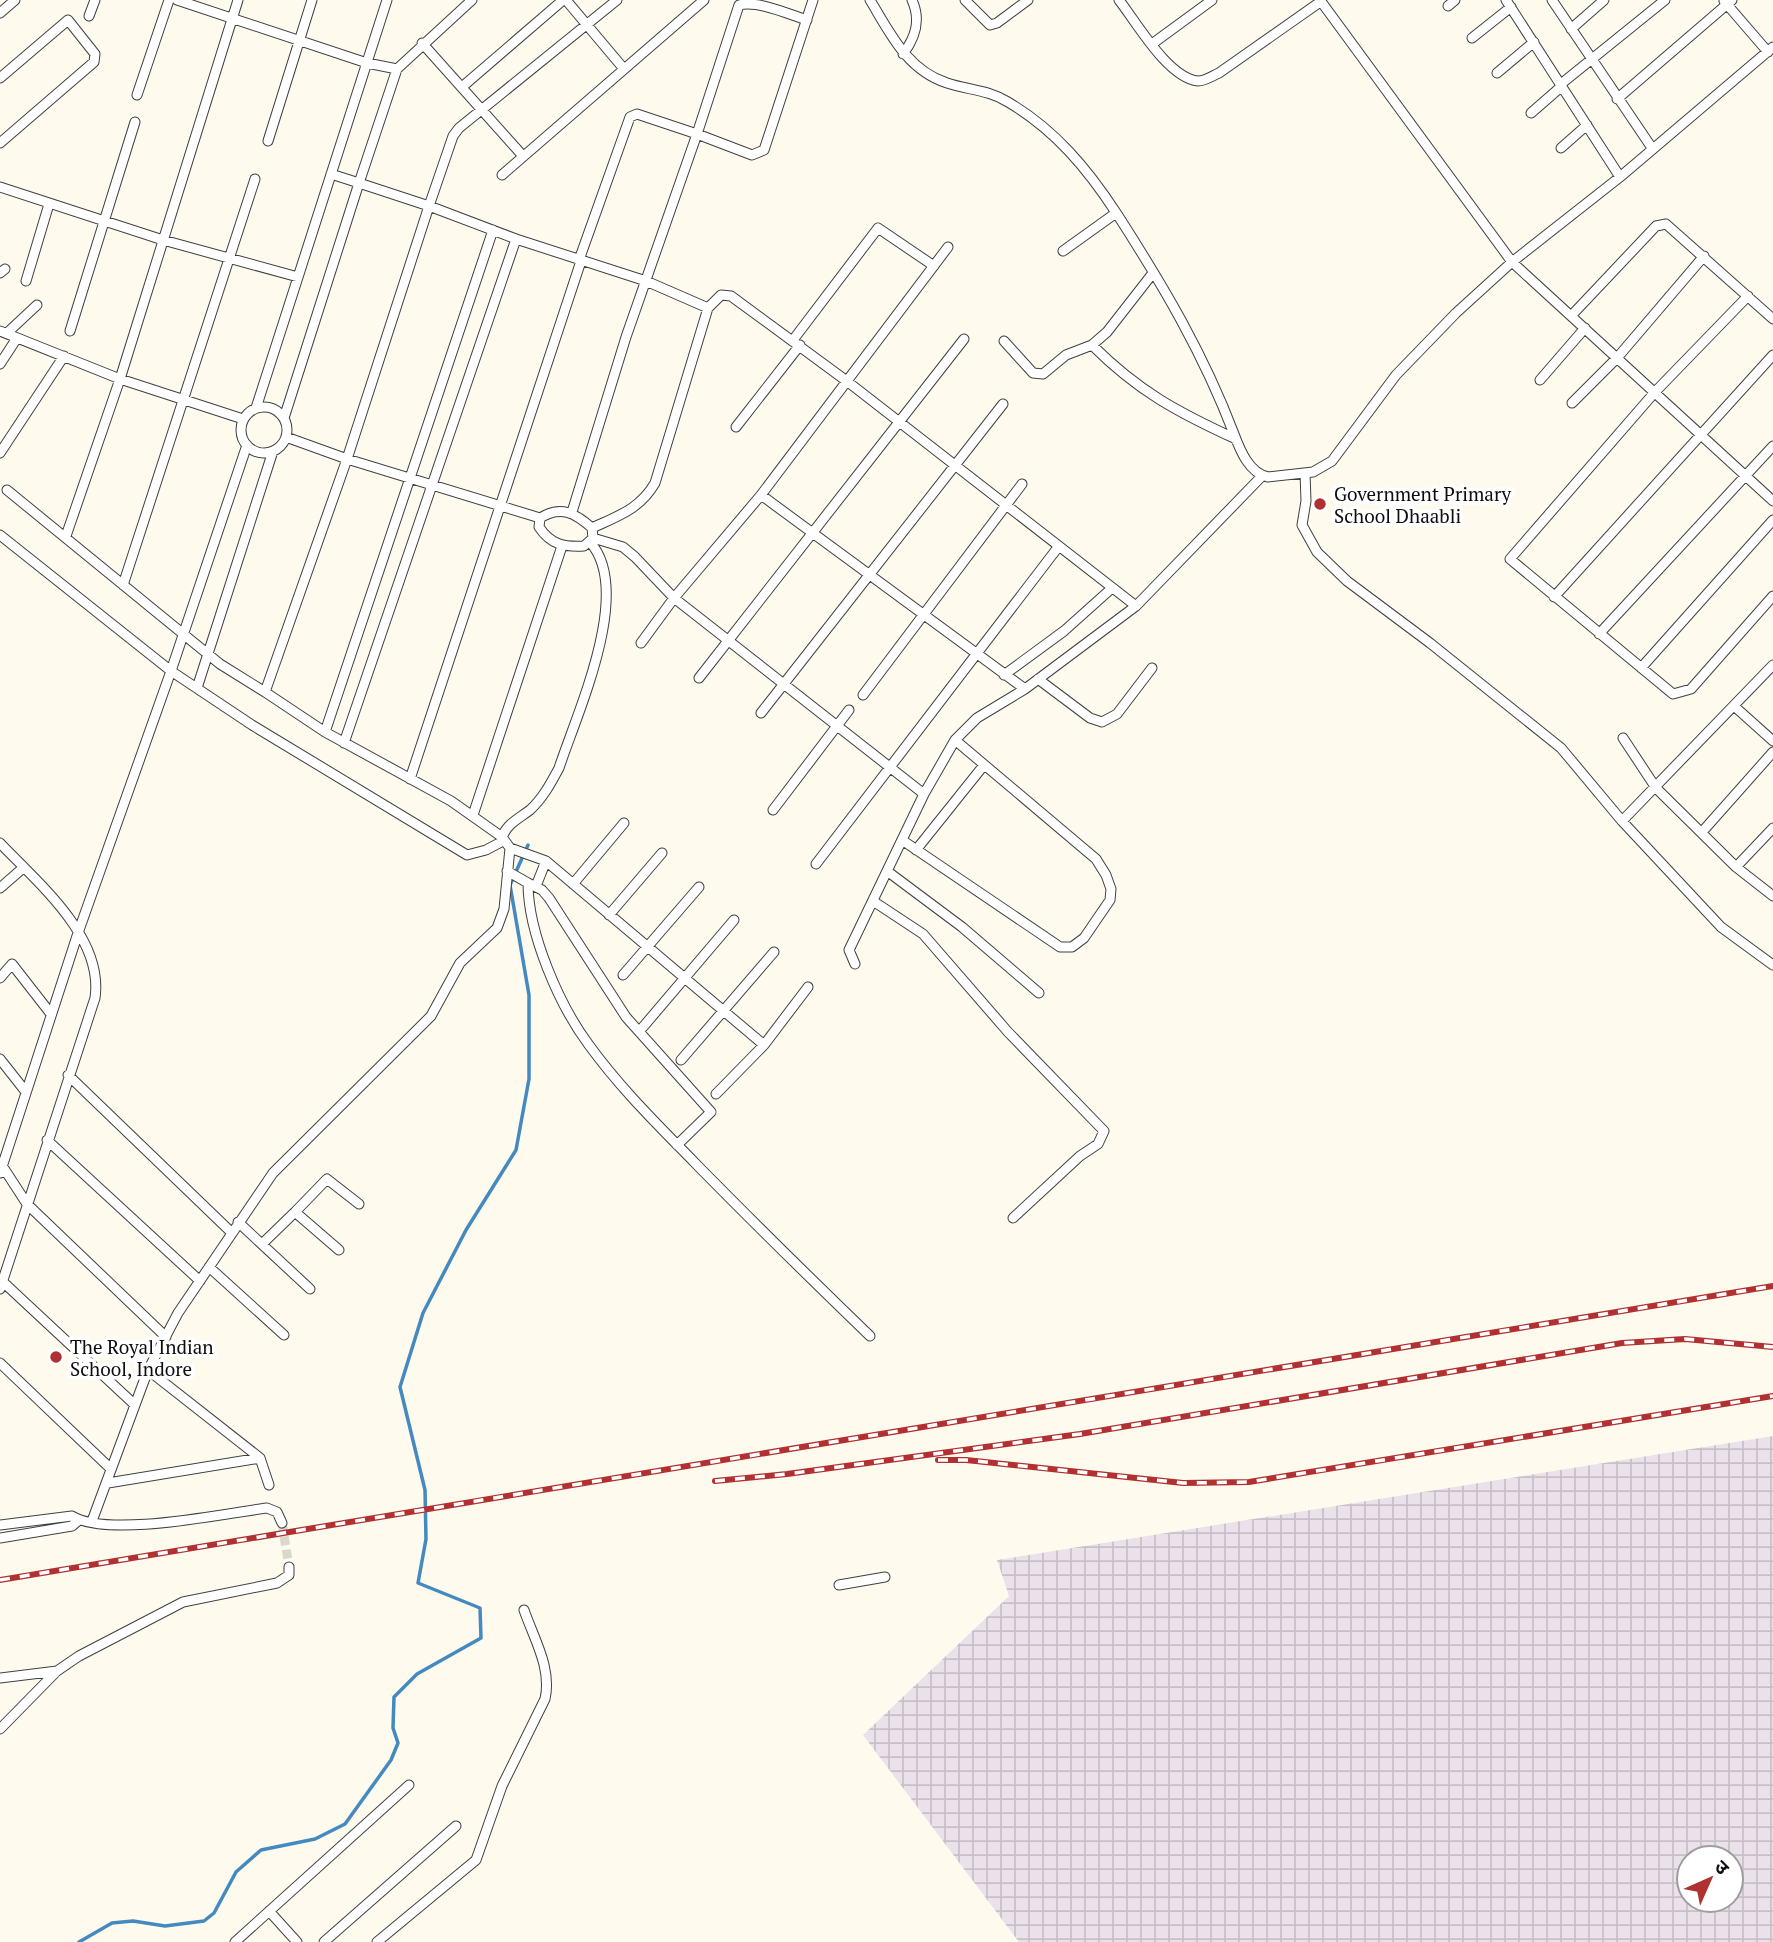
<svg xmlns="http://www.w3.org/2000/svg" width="1773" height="1942" font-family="'PT Serif','Noto Sans Devanagari',serif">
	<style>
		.industrial { fill: url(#industrial-grid); fill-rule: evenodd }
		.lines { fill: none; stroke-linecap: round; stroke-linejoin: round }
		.stream { stroke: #448ac1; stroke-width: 3.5 }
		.street-tunnel { stroke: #dad7cc; stroke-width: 9; stroke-dasharray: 9 4.5; stroke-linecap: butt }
		.street-casing { stroke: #404040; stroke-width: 11 }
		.street { stroke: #fff; stroke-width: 9 }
		.rail-casing { stroke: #b13031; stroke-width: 6 }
		.rail { stroke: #fff; stroke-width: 3.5; stroke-dasharray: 10; stroke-linecap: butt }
		.poi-dot { fill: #b13031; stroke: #fff; stroke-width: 2.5 }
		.labels { text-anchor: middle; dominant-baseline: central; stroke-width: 7; stroke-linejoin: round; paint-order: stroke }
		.poi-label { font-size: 19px; fill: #0d0d0d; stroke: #fff; text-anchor: start }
	</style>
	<defs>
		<pattern id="industrial-grid" width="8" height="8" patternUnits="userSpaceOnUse" patternTransform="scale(1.75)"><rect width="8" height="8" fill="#eae1eb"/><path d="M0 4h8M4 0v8" fill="none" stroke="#c8c0c8"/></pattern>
	</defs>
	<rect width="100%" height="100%" fill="#fefbee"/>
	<path class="industrial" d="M 1773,1436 L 1773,1942 L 1019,1942 L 863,1735 L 1009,1596 L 997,1560 ZM 1689,1858 L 1731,1858 L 1731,1900 L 1689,1900 Z"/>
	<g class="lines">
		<path class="stream" d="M 79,1942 L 112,1923 L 133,1921 L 165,1926 L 204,1921 L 214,1913 L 236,1872 L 261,1850 L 315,1839 L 345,1824 L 391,1760 L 398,1743 L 393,1728 L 394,1697 L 417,1674 L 481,1638 L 480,1608 L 418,1583 L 426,1539 L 425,1490 L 400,1387 L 423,1313 L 466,1230 L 516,1150 L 529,1079 L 529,995 L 510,885 L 528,845"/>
		<path class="street-tunnel" d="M 282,1523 L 289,1567"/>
		<g class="street-casing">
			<path id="street" d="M 177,0 L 367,63 L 397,69
				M 566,0 L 624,69
				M 870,0 C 890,33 907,70 947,83 C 968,90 989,90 1008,102 C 1055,130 1087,168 1117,214 C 1164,287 1203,353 1234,434 C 1240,450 1249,473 1268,477 L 1313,472 L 1332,461 L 1396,375 L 1456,313 L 1512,262 L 1620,177 L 1773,47
				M 965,0 L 990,25 L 997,23 L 1028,0
				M 1119,0 C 1137,23 1168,78 1198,81 C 1205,81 1212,76 1219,73 L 1320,2
				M 1320,0 L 1512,262 L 1773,501
				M 1506,0 L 1620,177
				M 1552,0 L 1652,148
				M 1724,1 L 1768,52
				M 1448,6 L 1455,0
				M 0,13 L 15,0
				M 89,16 L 95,0
				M 1571,29 L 1604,0
				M 1472,38 L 1511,7
				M 422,43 L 523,156
				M 1152,44 L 1212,0
				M 903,54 C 916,37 921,20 912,0
				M 1497,73 L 1534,42
				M 0,78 L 68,20 L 95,54 L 94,62 L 0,143
				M 1561,84 L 1665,0
				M 462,87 L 563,0
				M 137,95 L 169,0
				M 1617,99 L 1732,0
				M 1531,113 L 1562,86
				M 268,141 L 312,0
				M 1561,148 L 1587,125
				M 331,174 L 359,183 L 397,69 L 472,0
				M 502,175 L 704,0
				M 0,187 L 163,240 L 298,277
				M 516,239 L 429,206 L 453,136 L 459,128 L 617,0
				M 1063,251 L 1116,213
				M 579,260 L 630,117 L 637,114 L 697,134 L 739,5 C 757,0 788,14 807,20
				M 0,273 L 5,269
				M 26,281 L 49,204
				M 1748,296 L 1655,392 L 1510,559 L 1673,694 L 1691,689 L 1773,596
				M 708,308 L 721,295 L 731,296 L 848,382 L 1136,606 L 1262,476
				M 1571,316 L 1656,226 L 1666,224 L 1773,319
				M 0,331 L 120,379 L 243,419
				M 70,331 L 135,122
				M 7,333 L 37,305
				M 793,340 L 878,228 L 934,266
				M 1004,341 L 1033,373 L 1043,374 L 1066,355 L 1092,345 L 1107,332 L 1153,273
				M 1092,345 C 1138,391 1177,412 1236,439
				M 0,364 L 17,338
				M 1540,380 L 1585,328
				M 1572,403 L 1617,358 L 1704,256
				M241 430a23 23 0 1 1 46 0a23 23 0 1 1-46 0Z
				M 256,408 L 387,0
				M 284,418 L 359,183 L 429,206 L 347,459 L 540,518 C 561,505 575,513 592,528 L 593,538
				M 736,427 L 800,345
				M 286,437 L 347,459 L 265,692 L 325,732 L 451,801 L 502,837
				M 247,445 L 171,671 L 252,725 L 467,855 L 486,850 L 503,841
				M 0,453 L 64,356
				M 1305,473 L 1306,501 L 1302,525 L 1317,552 L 1347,581 L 1430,643 L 1561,748 L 1622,821 L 1721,927 L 1773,965
				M 7,490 L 220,664 L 265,692
				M 761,495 L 1025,689 L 1136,606
				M 572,512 L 626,337 L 697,134 L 752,155 L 764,150 L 813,0
				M 540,518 L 539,527 C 551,545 564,547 584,546 L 593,538
				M 0,535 L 171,671 L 78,933 L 0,1173
				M 66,536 L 120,379 L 238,0
				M 593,538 L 623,547 L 635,557 L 674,598 L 924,794
				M 123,585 L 255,179
				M 1554,597 L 1773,355
				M 1599,634 L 1773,446
				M 641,643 L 674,598 L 761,495 L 948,247
				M 1641,668 L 1773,520
				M 1004,675 L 1064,631 L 1112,588
				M 699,678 L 964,339
				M 1038,679 L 1090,718 L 1102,722 L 1117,714 L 1152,668
				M 197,688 L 273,451
				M 863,695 L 1022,484
				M 1734,706 L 1773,741
				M 761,713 L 1003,404
				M 325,732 L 493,230
				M 1623,738 L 1656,788 L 1736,867 L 1773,896
				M 344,743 L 516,239 L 646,281 L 708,308 L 655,483 C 640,509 618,516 592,528
				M 410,779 L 581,261
				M 773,810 L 849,710
				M 473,815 L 562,546
				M 1622,821 L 1773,665
				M 1702,832 L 1773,752
				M 902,840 L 1060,947 L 1072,947 L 1084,938 L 1110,900 L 1111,889 L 1106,875 L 1096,859 L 955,740
				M 0,843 C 38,883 104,937 95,998 L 0,1289
				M 510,848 L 546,861 L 764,1045 L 808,987
				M 916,850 L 984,765
				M 816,864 L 1059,546
				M 1736,867 L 1773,828
				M 507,871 L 528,883 C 528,933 559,1005 589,1045 C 620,1088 659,1126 696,1164 C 753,1222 811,1279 870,1336
				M 887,871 L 962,927 L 1039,993
				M 528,883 L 542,890 L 549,898 L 626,1017 L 711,1112 L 677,1145
				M 573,884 L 624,823
				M 536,886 L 546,861
				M 0,888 L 23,868
				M 873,901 L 923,934 L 1008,1032 L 1104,1131 L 1098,1144 L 1080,1156 L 1013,1218
				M 609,915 L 662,853
				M 855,964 L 849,950 L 924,794 L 955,740 L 977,718 L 1025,689
				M 623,975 L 699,887
				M 0,978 L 12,964 L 51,1014
				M 643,1027 L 734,920
				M 0,1059 L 26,1092
				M 681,1060 L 774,952
				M 68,1075 L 231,1232
				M 716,1094 L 764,1045
				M 47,1140 L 200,1281
				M 1,1164 L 27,1204 L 166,1337
				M 295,1212 L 327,1179 L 359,1204
				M 238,1222 L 310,1289
				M 262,1244 L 295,1212 L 339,1250
				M 209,1267 L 284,1335
				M 2,1281 L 135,1405
				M 0,1363 L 111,1469
				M 148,1370 L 260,1458 L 269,1485
				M 108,1483 L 260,1458
				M 92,1521 L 148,1370 L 178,1313 L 273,1173 L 431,1016 L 460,963 L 497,928 L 504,909 L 510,848 L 502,837 C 508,823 518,819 530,810 C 543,798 551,783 559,768 C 577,713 634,591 590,542
				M 0,1525 L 72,1516 C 109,1538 221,1514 267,1508 L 277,1512 L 282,1523
				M 0,1538 L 72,1526 L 79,1520
				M 839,1585 L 885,1577
				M 0,1678 L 57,1671
				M 0,1729 L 57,1671 L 79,1656 L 183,1602 L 277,1583 L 289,1575 L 289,1567
				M 269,1911 L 297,1942
				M 235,1942 L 409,1785
				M 324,1942 L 456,1826
				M 377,1942 L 476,1860 L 502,1786 L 545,1699 C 552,1668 534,1639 524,1610"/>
		</g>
		<use href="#street" class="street"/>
		<g class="rail-casing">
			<path id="rail" d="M 938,1460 L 966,1460 L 1183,1483 L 1249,1482 L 1773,1396
				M 715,1481 L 787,1474 L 1080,1434 L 1622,1343 L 1685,1339 L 1773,1347
				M 0,1580 L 1773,1286"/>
		</g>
		<use href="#rail" class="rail"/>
	</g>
	<g class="poi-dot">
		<circle cx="1320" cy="504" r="7"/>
		<circle cx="56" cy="1357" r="7"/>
	</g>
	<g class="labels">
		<g class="poi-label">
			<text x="1334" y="493">Government Primary<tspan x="1334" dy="22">School Dhaabli</tspan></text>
			<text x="70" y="1346">The Royal Indian<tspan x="70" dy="22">School, Indore</tspan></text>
		</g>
	</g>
	<g transform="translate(1710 1879) rotate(45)"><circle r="33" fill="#ffffff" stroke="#9e9e9e" stroke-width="2"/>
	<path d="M0-5L12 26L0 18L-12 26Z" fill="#b13031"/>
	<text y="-10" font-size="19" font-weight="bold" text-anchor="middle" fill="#0d0d0d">उ</text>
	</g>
</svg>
